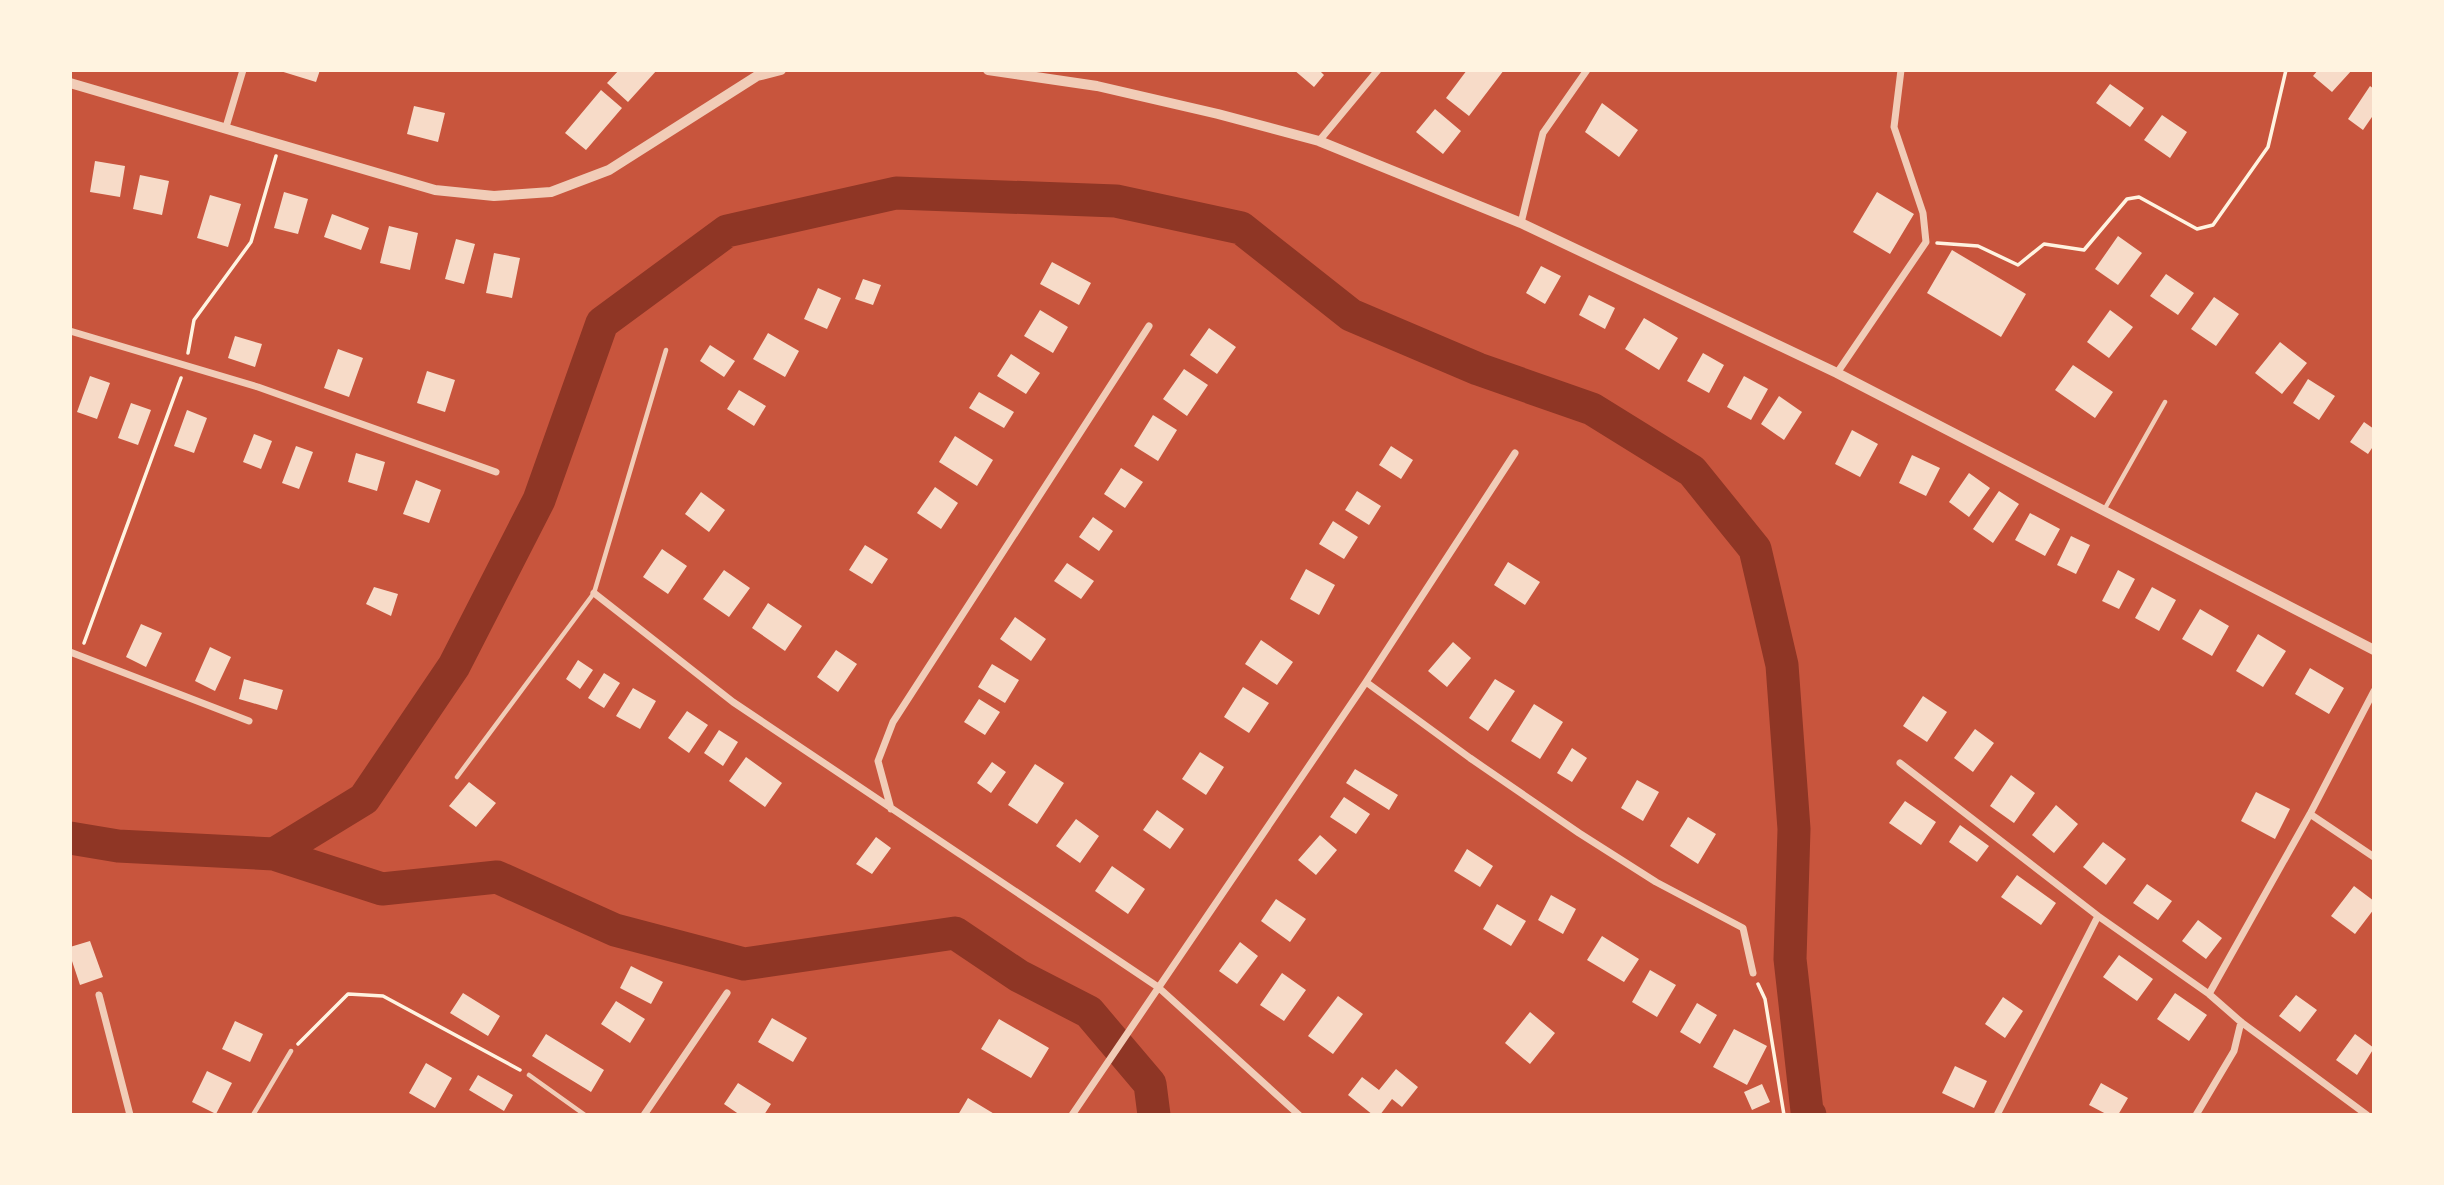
<svg xmlns="http://www.w3.org/2000/svg" width="2444" height="1185" font-family="'Open Sans',sans-serif">
	<style>
		.lines { fill: none; stroke-linecap: round; stroke-linejoin: round }
		.river { stroke: #8f3625; stroke-width: 33 }
		.building { fill: #f7dbc8 }
		.path { stroke: #fff3e0; stroke-width: 3.5 }
		.service { stroke: #f1ccb7; stroke-width: 4.5 }
		.minor { stroke: #f1ccb7; stroke-width: 7 }
		.tertiary { stroke: #f1ccb7; stroke-width: 10 }
	</style>
	<rect width="100%" height="100%" fill="#c8553d"/>
	<g class="lines">
		<path class="river" d="M 70,838 L 118,846 L 274,854 L 364,799 L 454,666 L 539,500 L 602,323 L 727,231 L 896,193 L 1116,201 L 1241,228 L 1351,315 L 1478,369 L 1592,409 L 1692,471 L 1755,549 L 1782,665 L 1794,829 L 1790,959 L 1807,1111 L 1810,1115
			M 274,854 L 382,889 L 497,877 L 615,930 L 744,964 L 955,933 L 1019,976 L 1089,1012 L 1150,1084 L 1154,1115"/>
	</g>
	<path class="building" d="M 277,70 L 320,70 L 316,82 Z
		M 619,70 L 657,70 L 628,102 L 607,83 Z
		M 1294,70 L 1319,70 L 1324,75 L 1314,87 Z
		M 1467,70 L 1504,70 L 1469,116 L 1446,98 Z
		M 2318,70 L 2352,70 L 2332,92 L 2313,76 Z
		M 2110,84 L 2144,108 L 2130,127 L 2096,103 Z
		M 2370,86 L 2374,89 L 2374,114 L 2363,130 L 2348,119 Z
		M 601,90 L 622,108 L 586,150 L 565,133 Z
		M 1602,103 L 1638,130 L 1619,157 L 1585,132 Z
		M 414,106 L 445,113 L 438,142 L 407,134 Z
		M 1435,109 L 1461,131 L 1443,154 L 1416,132 Z
		M 2162,115 L 2187,132 L 2170,158 L 2144,140 Z
		M 95,161 L 125,166 L 120,197 L 90,192 Z
		M 140,175 L 169,181 L 162,215 L 133,209 Z
		M 284,192 L 308,199 L 298,234 L 274,228 Z
		M 1877,192 L 1914,214 L 1890,254 L 1853,232 Z
		M 210,195 L 241,204 L 228,247 L 197,238 Z
		M 332,214 L 369,228 L 361,250 L 324,237 Z
		M 389,226 L 418,233 L 410,270 L 380,263 Z
		M 2118,236 L 2142,253 L 2118,285 L 2095,269 Z
		M 456,239 L 475,244 L 464,284 L 445,279 Z
		M 1952,250 L 2026,294 L 2001,337 L 1927,293 Z
		M 494,253 L 520,258 L 512,298 L 486,293 Z
		M 1052,262 L 1091,283 L 1079,305 L 1040,284 Z
		M 1541,266 L 1561,276 L 1545,304 L 1526,293 Z
		M 2166,274 L 2194,293 L 2178,315 L 2150,296 Z
		M 863,279 L 881,285 L 873,305 L 855,299 Z
		M 818,288 L 841,298 L 827,329 L 804,319 Z
		M 1589,295 L 1615,308 L 1605,329 L 1579,315 Z
		M 2214,297 L 2239,314 L 2216,346 L 2191,329 Z
		M 1040,310 L 1068,327 L 1053,353 L 1024,336 Z
		M 2110,310 L 2133,327 L 2109,358 L 2087,342 Z
		M 1644,318 L 1678,338 L 1659,370 L 1625,349 Z
		M 1209,328 L 1236,347 L 1217,374 L 1190,355 Z
		M 768,333 L 799,351 L 785,377 L 753,359 Z
		M 235,336 L 262,344 L 255,367 L 228,358 Z
		M 2280,342 L 2307,363 L 2282,394 L 2255,373 Z
		M 710,345 L 735,361 L 724,377 L 700,361 Z
		M 338,349 L 363,358 L 349,397 L 324,388 Z
		M 1703,353 L 1724,365 L 1709,393 L 1687,381 Z
		M 1011,354 L 1040,373 L 1026,394 L 997,376 Z
		M 2073,365 L 2113,392 L 2095,418 L 2055,390 Z
		M 1184,369 L 1208,385 L 1187,416 L 1163,399 Z
		M 427,371 L 455,380 L 445,412 L 417,403 Z
		M 90,376 L 110,383 L 97,419 L 77,412 Z
		M 1744,376 L 1768,389 L 1751,420 L 1727,407 Z
		M 2308,379 L 2335,396 L 2319,420 L 2293,403 Z
		M 739,390 L 766,406 L 754,426 L 727,409 Z
		M 979,392 L 1014,412 L 1004,428 L 969,408 Z
		M 1779,396 L 1802,412 L 1784,440 L 1761,424 Z
		M 131,403 L 151,410 L 138,445 L 118,438 Z
		M 187,410 L 207,418 L 194,453 L 174,446 Z
		M 1153,415 L 1177,430 L 1158,461 L 1134,446 Z
		M 2364,422 L 2374,429 L 2374,445 L 2368,454 L 2350,442 Z
		M 1852,430 L 1878,444 L 1860,477 L 1835,464 Z
		M 254,434 L 272,441 L 261,469 L 243,462 Z
		M 955,436 L 993,460 L 977,486 L 939,462 Z
		M 296,446 L 313,452 L 299,489 L 282,483 Z
		M 1391,446 L 1413,460 L 1401,479 L 1379,465 Z
		M 356,453 L 385,462 L 377,491 L 348,482 Z
		M 1912,455 L 1940,468 L 1926,496 L 1899,483 Z
		M 1121,468 L 1143,482 L 1125,508 L 1104,494 Z
		M 1969,473 L 1990,488 L 1969,517 L 1949,502 Z
		M 416,480 L 441,490 L 429,523 L 403,514 Z
		M 935,487 L 958,503 L 941,529 L 917,513 Z
		M 1357,491 L 1381,506 L 1369,525 L 1345,510 Z
		M 1999,491 L 2019,504 L 1993,543 L 1973,529 Z
		M 701,492 L 725,510 L 709,532 L 685,514 Z
		M 2030,513 L 2060,529 L 2045,556 L 2015,540 Z
		M 1093,517 L 1113,531 L 1099,551 L 1079,537 Z
		M 1333,521 L 1358,537 L 1344,559 L 1319,544 Z
		M 2071,536 L 2090,545 L 2076,574 L 2057,565 Z
		M 865,545 L 888,559 L 872,584 L 849,570 Z
		M 662,549 L 687,566 L 668,594 L 643,577 Z
		M 1508,562 L 1540,582 L 1525,605 L 1494,585 Z
		M 1067,563 L 1094,581 L 1081,599 L 1054,581 Z
		M 1306,569 L 1335,585 L 1319,615 L 1290,599 Z
		M 724,570 L 750,588 L 729,617 L 703,599 Z
		M 2118,570 L 2135,579 L 2119,609 L 2102,601 Z
		M 374,587 L 398,594 L 391,616 L 366,604 Z
		M 2152,587 L 2176,600 L 2159,631 L 2135,618 Z
		M 768,603 L 802,626 L 785,651 L 752,628 Z
		M 2200,609 L 2229,626 L 2212,656 L 2182,639 Z
		M 1015,617 L 1046,639 L 1031,661 L 1000,639 Z
		M 141,624 L 162,633 L 146,667 L 126,657 Z
		M 2258,634 L 2286,651 L 2263,687 L 2236,671 Z
		M 1261,640 L 1293,662 L 1277,685 L 1245,664 Z
		M 1453,642 L 1471,658 L 1447,687 L 1428,671 Z
		M 210,647 L 231,657 L 215,691 L 195,681 Z
		M 836,650 L 857,664 L 838,692 L 817,677 Z
		M 578,660 L 593,670 L 580,689 L 566,679 Z
		M 992,664 L 1019,680 L 1005,703 L 978,687 Z
		M 2310,668 L 2344,688 L 2329,714 L 2295,694 Z
		M 604,673 L 620,683 L 604,708 L 588,698 Z
		M 244,679 L 283,690 L 277,710 L 239,699 Z
		M 1495,679 L 1515,691 L 1488,731 L 1469,718 Z
		M 1243,687 L 1269,703 L 1249,733 L 1224,717 Z
		M 633,688 L 656,701 L 640,729 L 616,716 Z
		M 1923,696 L 1947,712 L 1927,742 L 1903,726 Z
		M 979,699 L 1000,712 L 985,735 L 964,722 Z
		M 1534,704 L 1563,722 L 1540,759 L 1511,741 Z
		M 687,711 L 708,725 L 689,753 L 668,738 Z
		M 1975,729 L 1994,743 L 1973,772 L 1954,758 Z
		M 719,730 L 738,742 L 723,766 L 704,753 Z
		M 1572,748 L 1587,758 L 1572,782 L 1557,773 Z
		M 1200,752 L 1224,767 L 1206,795 L 1182,779 Z
		M 746,757 L 782,783 L 765,807 L 729,781 Z
		M 992,762 L 1006,772 L 991,793 L 977,783 Z
		M 1035,764 L 1064,783 L 1037,824 L 1008,805 Z
		M 1355,769 L 1398,795 L 1389,810 L 1346,783 Z
		M 2011,775 L 2035,793 L 2014,823 L 1990,806 Z
		M 1637,780 L 1659,792 L 1643,821 L 1621,808 Z
		M 469,782 L 496,803 L 476,827 L 449,806 Z
		M 2256,792 L 2290,809 L 2275,839 L 2241,821 Z
		M 1344,797 L 1370,814 L 1356,834 L 1330,817 Z
		M 1905,801 L 1936,822 L 1921,845 L 1889,823 Z
		M 2056,805 L 2078,824 L 2054,853 L 2032,835 Z
		M 1157,810 L 1184,829 L 1170,849 L 1143,830 Z
		M 1688,817 L 1716,834 L 1698,864 L 1670,846 Z
		M 1076,819 L 1099,836 L 1080,863 L 1056,846 Z
		M 1960,825 L 1989,846 L 1977,862 L 1949,842 Z
		M 1320,835 L 1337,850 L 1316,875 L 1298,860 Z
		M 876,837 L 891,848 L 872,874 L 856,864 Z
		M 2103,842 L 2126,859 L 2106,885 L 2083,867 Z
		M 1467,849 L 1493,866 L 1480,887 L 1454,871 Z
		M 1112,866 L 1145,889 L 1128,914 L 1095,891 Z
		M 2017,875 L 2056,903 L 2041,925 L 2001,897 Z
		M 2147,884 L 2172,901 L 2158,920 L 2133,903 Z
		M 2354,886 L 2374,901 L 2374,909 L 2355,934 L 2331,916 Z
		M 1551,895 L 1576,909 L 1563,934 L 1538,920 Z
		M 1276,899 L 1306,919 L 1290,942 L 1261,921 Z
		M 1497,904 L 1526,921 L 1511,946 L 1483,929 Z
		M 2198,920 L 2222,938 L 2206,959 L 2182,941 Z
		M 1602,936 L 1639,959 L 1624,982 L 1587,960 Z
		M 90,941 L 103,977 L 80,985 L 70,955 L 70,947 Z
		M 1240,942 L 1258,956 L 1237,984 L 1219,971 Z
		M 2119,955 L 2153,979 L 2137,1001 L 2103,977 Z
		M 631,966 L 663,982 L 651,1004 L 620,988 Z
		M 1650,970 L 1676,985 L 1657,1017 L 1632,1002 Z
		M 1282,973 L 1306,990 L 1284,1021 L 1260,1005 Z
		M 463,993 L 500,1016 L 488,1036 L 450,1013 Z
		M 2175,993 L 2207,1015 L 2189,1041 L 2157,1019 Z
		M 2296,995 L 2317,1010 L 2300,1032 L 2279,1016 Z
		M 1338,996 L 1363,1014 L 1333,1054 L 1308,1036 Z
		M 2003,997 L 2023,1011 L 2005,1038 L 1985,1024 Z
		M 616,1001 L 645,1019 L 630,1043 L 601,1024 Z
		M 1697,1003 L 1717,1015 L 1700,1044 L 1680,1032 Z
		M 1530,1012 L 1555,1033 L 1530,1064 L 1505,1043 Z
		M 772,1018 L 807,1038 L 793,1062 L 758,1042 Z
		M 999,1019 L 1049,1048 L 1031,1078 L 981,1049 Z
		M 235,1021 L 263,1034 L 250,1062 L 222,1049 Z
		M 1734,1029 L 1767,1046 L 1747,1085 L 1713,1067 Z
		M 546,1034 L 604,1070 L 591,1092 L 532,1056 Z
		M 2355,1034 L 2374,1048 L 2357,1075 L 2336,1060 Z
		M 426,1063 L 452,1078 L 435,1108 L 409,1093 Z
		M 1955,1066 L 1987,1081 L 1974,1108 L 1942,1093 Z
		M 1396,1069 L 1418,1087 L 1402,1107 L 1392,1099 L 1380,1115 L 1373,1115 L 1348,1095 L 1362,1077 L 1379,1090 Z
		M 207,1071 L 232,1083 L 216,1114 L 192,1102 Z
		M 478,1075 L 513,1095 L 504,1111 L 469,1090 Z
		M 738,1083 L 771,1104 L 764,1115 L 740,1115 L 724,1104 Z
		M 2101,1083 L 2128,1098 L 2118,1115 L 2108,1115 L 2089,1105 Z
		M 1762,1084 L 1770,1102 L 1752,1110 L 1744,1092 Z
		M 968,1098 L 996,1115 L 958,1115 Z"/>
	<g class="lines">
		<path class="path" d="M 1937,243 L 1978,246 L 2018,265 L 2044,244 L 2084,250 L 2127,199 L 2139,197 L 2197,229 L 2213,225 L 2268,147 L 2286,70
			M 188,353 L 194,320 L 251,242 L 276,156
			M 84,643 L 181,378
			M 1758,984 L 1765,999 L 1784,1115
			M 298,1044 L 348,994 L 383,996 L 520,1070"/>
		<path class="service" d="M 2104,510 L 2165,402
			M 457,777 L 594,593 L 666,350
			M 529,1075 L 585,1115
			M 253,1115 L 291,1051"/>
		<path class="minor" d="M 226,127 L 243,70
			M 1319,141 L 1378,70
			M 1521,223 L 1543,133 L 1587,70
			M 70,331 L 258,387 L 496,472
			M 1837,373 L 1926,242 L 1923,213 L 1894,127 L 1901,70
			M 594,593 L 733,702 L 1158,987 L 1299,1115
			M 70,652 L 249,721
			M 1366,682 L 1470,758 L 1579,833 L 1656,882 L 1743,928 L 1753,973
			M 1900,763 L 2098,916 L 2209,994 L 2241,1022 L 2367,1115
			M 891,809 L 878,761 L 893,722 L 1149,326
			M 2310,814 L 2374,857
			M 2209,994 L 2310,814 L 2374,691
			M 99,995 L 130,1115
			M 644,1115 L 727,993
			M 1072,1115 L 1366,682 L 1515,453
			M 1997,1115 L 2098,916
			M 2196,1115 L 2234,1051 L 2241,1022"/>
		<path class="tertiary" d="M 988,70 L 1097,86 L 1218,114 L 1319,141 L 1521,223 L 1837,373 L 2374,650
			M 70,83 L 435,190 L 494,196 L 551,192 L 609,170 L 757,76 L 781,70"/>
	</g>
	<rect width="2444" height="1185" fill="none" stroke="#fff3e0" stroke-width="144"/>
</svg>
